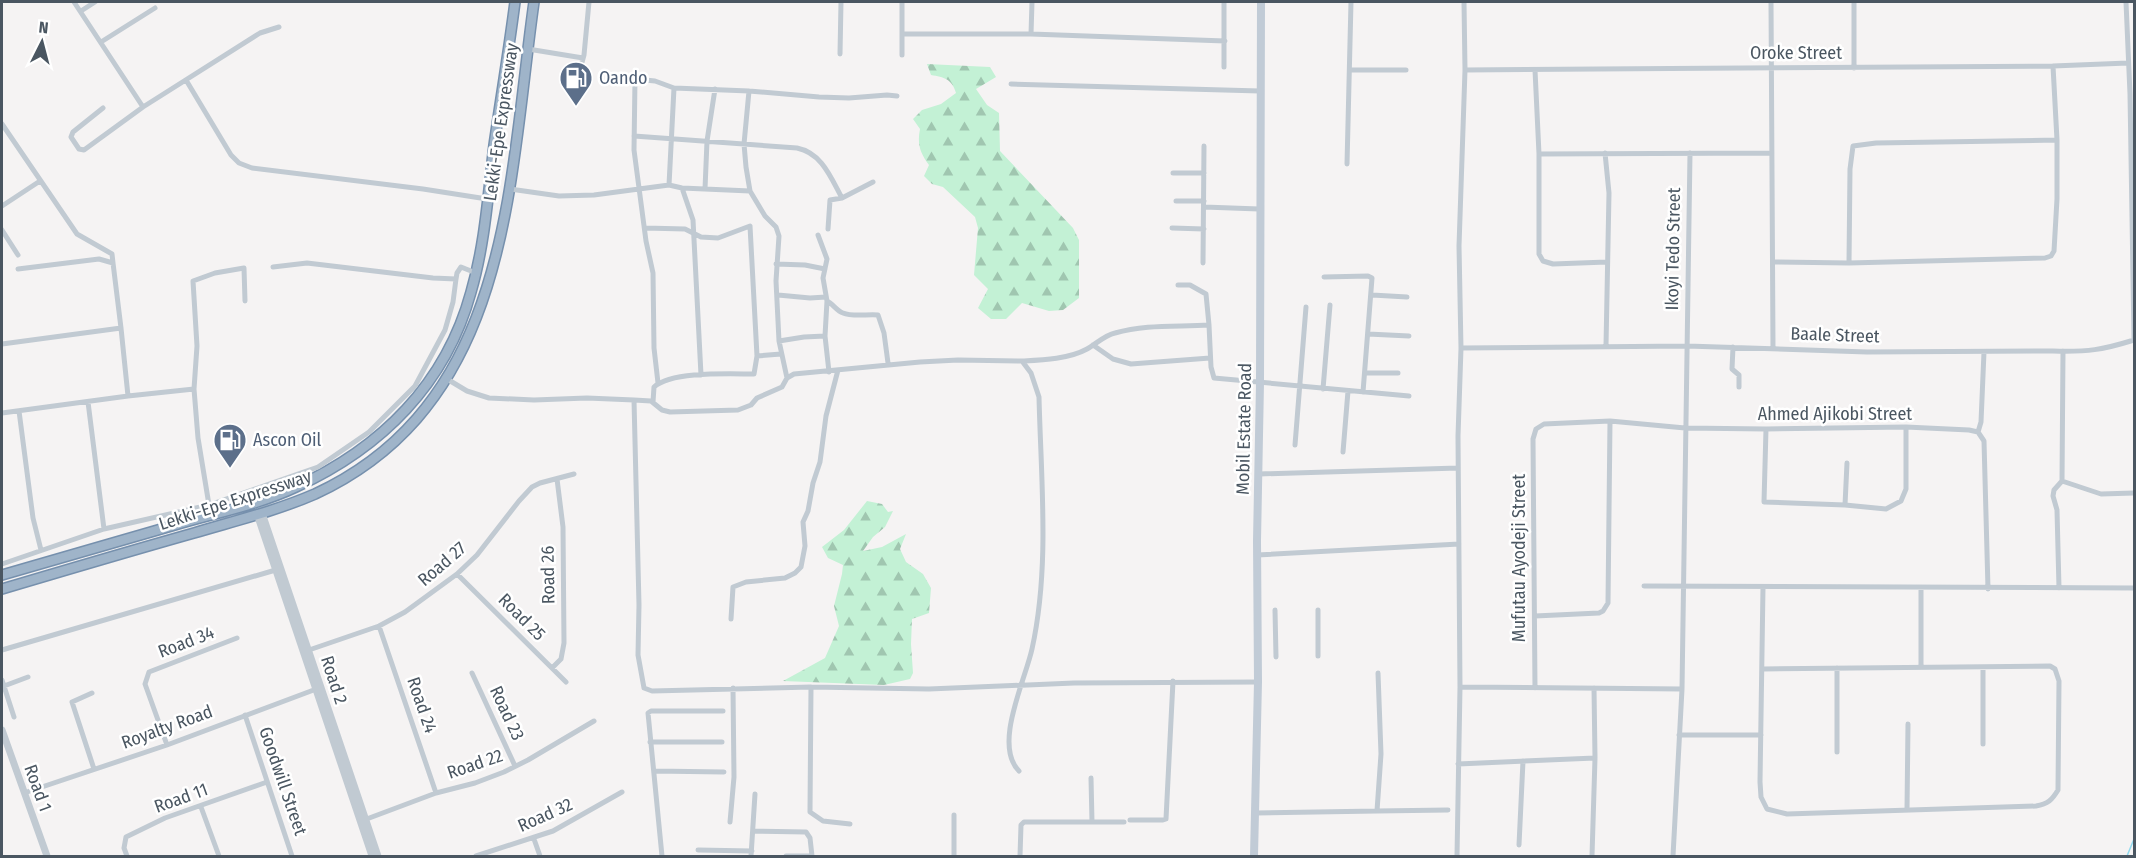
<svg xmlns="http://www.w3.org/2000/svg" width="2136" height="858" font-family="'Fira Sans Condensed',sans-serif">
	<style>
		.forest { fill: url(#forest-firs) }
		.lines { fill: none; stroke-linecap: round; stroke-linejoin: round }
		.stream { stroke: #90daee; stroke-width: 1.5 }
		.trunk-casing { stroke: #7690ad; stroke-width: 12 }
		.minor { stroke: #c1cad2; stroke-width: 5 }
		.tertiary { stroke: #c1cad2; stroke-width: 7 }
		.secondary { stroke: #c1cbd6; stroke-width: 8 }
		.trunk { stroke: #9fb4c9; stroke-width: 9 }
		.labels { text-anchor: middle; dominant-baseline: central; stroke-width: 5; stroke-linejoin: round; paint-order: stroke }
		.street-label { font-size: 18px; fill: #4a5661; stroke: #fff }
		.service-label { font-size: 18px; fill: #4e5e75; stroke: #fff; text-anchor: start }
	</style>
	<defs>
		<pattern id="forest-firs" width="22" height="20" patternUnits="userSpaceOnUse" patternTransform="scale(1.5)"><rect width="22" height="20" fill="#c3f1d5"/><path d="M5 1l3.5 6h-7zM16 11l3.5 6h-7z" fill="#a0c6b0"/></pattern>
	</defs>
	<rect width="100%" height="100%" fill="#f5f3f3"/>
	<path class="forest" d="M 927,64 L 990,67 L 996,77 L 976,89 L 987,105 L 999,113 L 1000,151 L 1073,228 L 1079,240 L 1079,298 L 1063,310 L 1049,311 L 1022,303 L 1006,319 L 991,319 L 978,308 L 988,289 L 974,275 L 978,228 L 975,217 L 943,187 L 932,184 L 924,176 L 929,165 C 920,153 917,144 920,129 L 913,119 L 922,110 L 941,104 L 956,93 C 952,79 944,77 931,75 Z
		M 867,501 L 882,504 L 888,512 L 893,511 L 885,527 L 873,537 L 863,551 L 882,547 L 906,534 L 900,549 L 906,562 L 923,574 L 931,588 L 929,613 L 912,619 L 911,644 L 913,673 L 910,679 L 884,685 L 783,681 L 825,658 L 839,626 L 834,606 L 842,574 L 843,565 L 828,558 L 822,547 L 844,530 Z"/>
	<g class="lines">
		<path class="stream" d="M 2127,856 L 2134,839"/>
		<g class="trunk-casing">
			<path id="trunk" d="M 2,575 C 59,559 117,542 175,525 C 215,513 258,505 296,487 C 381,448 446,384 471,292 C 485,244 488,194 494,145 C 501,97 509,49 515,2
				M 2,589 C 66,570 130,551 194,533 C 234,521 276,511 315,494 C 511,403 508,186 534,2"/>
		</g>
		<path class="minor" d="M 74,2 L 143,107
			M 1771,2 L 1773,347
			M 2126,2 L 2130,94 L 2134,339
			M 81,11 L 95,2
			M 902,34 L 1031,34 L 1225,41
			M 1031,34 L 1032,2
			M 101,42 L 155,8
			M 528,49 L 583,58
			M 840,54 L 841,2
			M 902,55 L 902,2
			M 1224,67 L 1224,2
			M 1854,68 L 1854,2
			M 1351,70 L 1406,70
			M 1465,70 L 2053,66 L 2128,63
			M 1535,70 L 1539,154 L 1772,153
			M 579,73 L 584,55 L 589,2
			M 186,80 L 231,155 L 239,163 L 252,168 L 423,189 L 487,199
			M 1011,84 L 1260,91
			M 749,91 L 744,144 L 746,167 L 750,191
			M 103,108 L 73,132 L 71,137 L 79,149 L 84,150 L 143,107 L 260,33 L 279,27
			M 2,124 L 77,234 L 112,254 L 113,263
			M 634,136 L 797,148 C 822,153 831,178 842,198 L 830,200 L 828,229
			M 1605,153 L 1609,193 L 1606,346
			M 1539,154 L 1539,254 L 1543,261 L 1553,264 L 1607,262
			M 1347,164 L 1351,2
			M 1173,173 L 1204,173
			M 669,185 L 674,88
			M 682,188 L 693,220 L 701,375
			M 510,189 L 559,196 L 594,195 L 669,185 L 682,188 L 750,191 L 765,216 L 776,227 L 779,236 L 776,281 L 779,341 L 787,378
			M 705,189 L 707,141 L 715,89
			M 842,198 L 873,182
			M 1176,201 L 1204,201
			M 2,206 L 40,181
			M 1204,207 L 1259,209
			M 645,228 L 685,229 L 701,237 L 718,238 L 750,226 L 757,356
			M 1172,228 L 1204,229
			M 2,230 L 18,255
			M 818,235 L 827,259 L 823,278 L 827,301 L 825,336 L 829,372
			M 1774,262 L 1849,263 L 2045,258 L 2051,256 L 2054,251 L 2057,199 L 2057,140
			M 1203,263 L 1204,146
			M 1849,263 L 1850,169 L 1853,146 L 1876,143 L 2057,140 L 2053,66
			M 776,264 L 805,265 L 825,269
			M 273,267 L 307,263 L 433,278 L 456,279 L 457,273 L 461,267 L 476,273
			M 18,269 L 99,259 L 113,263 L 121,328
			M 1324,277 L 1368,276 L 1372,278 L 1363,392
			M 1178,285 L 1190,285 L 1206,294 L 1209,325
			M 778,295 L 810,298 L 826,297
			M 1372,295 L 1407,297
			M 827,301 C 833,304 837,311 843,313 C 852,317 868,314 878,315 L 884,333 L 888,363
			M 1368,334 L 1409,336
			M 779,341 L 804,337 L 825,336
			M 2,344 L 121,328 L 128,396
			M 1093,345 L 1113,359 L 1131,364 L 1210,358
			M 1733,347 L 1732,369 L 1739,375 L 1739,387
			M 1461,348 L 1687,346 L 1867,352 L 2053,351 C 2088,352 2102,350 2134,340
			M 2063,351 L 2062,481 L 2101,494 L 2134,493
			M 1022,361 C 1042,360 1069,359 1087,349 C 1096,344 1105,335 1115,333 C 1146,324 1177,327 1209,325 L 1211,367 L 1214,378 L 1409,396
			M 1365,373 L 1398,373
			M 447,379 L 467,391 L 489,398 L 534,400 L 587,398 L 634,400 L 639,605 L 638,655 L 644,688 L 652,691 L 811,687
			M 658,383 L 654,348 L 653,273 L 646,241 L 634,150 L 635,79 L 655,81 L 674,88 L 749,91 L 819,97 L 849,98 L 887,95 L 897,96
			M 194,389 L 197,346 L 193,281 L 215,273 L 244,268 L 245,301
			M 1323,389 L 1330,305
			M 634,400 L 651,401 L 662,410 L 670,412 L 738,410 L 751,405 L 757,398 L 782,387 L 787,378 L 794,374 L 920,362 L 958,360 L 1022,361 L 1031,373 L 1039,397 C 1041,481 1050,567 1032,649 C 1025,681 993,745 1019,771
			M 88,402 L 104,529
			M 653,402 L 654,387 C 672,371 729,374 754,374 L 757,356 L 781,354
			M 19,411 L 33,518 L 41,550
			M 2,413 L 128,396 L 194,389 L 198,438 L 209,505
			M 1766,429 L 1764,502 L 1845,505 L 1886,509 L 1901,501 L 1906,489 L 1906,427
			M 1978,432 L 1981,422 L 1984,352
			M 1295,445 L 1306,307
			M 1343,452 L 1348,391
			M 1259,474 L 1458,468
			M 1845,505 L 1847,463
			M 1257,555 L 1459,544
			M 2,564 L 104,529 L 209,505 L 318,467 L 369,432 L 415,386 L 445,330 L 453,302 L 456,279
			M 457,574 L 566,682
			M 1644,586 L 2134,588
			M 1921,588 L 1921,666
			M 2059,588 L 2057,510 L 2053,496 L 2054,490 L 2062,481
			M 1275,610 L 1276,657
			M 1318,610 L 1318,656
			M 1535,616 L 1599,613 L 1603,611 L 1608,603 L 1610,421
			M 731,619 L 733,587 L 746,582 L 785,578 L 795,573 L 801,567 L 805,546 L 803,522 L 808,511 L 813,483 L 820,462 L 826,416 L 838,370
			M 379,626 L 436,793
			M 2,650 L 279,569
			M 309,650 L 379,626 L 405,612 L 457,574 L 477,555 L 519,501 L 532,487 L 540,483 L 574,474
			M 552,668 L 561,659 L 564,643 L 563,527 L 557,479
			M 1763,669 L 2050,666 L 2055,669 L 2059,681 L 2058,790 C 2052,800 2048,804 2036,806 L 1787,814 L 1767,809 L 1761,797 L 1760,782 L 1763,587
			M 472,673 L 515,766
			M 2,680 L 14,717
			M 4,686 L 28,677
			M 1460,687 L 1682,689
			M 1535,688 L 1533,439 L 1536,429 L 1544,424 L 1610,421 L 1685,428 L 1766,429 L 1906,427 L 1969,430 L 1978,432 L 1984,441 L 1988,589
			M 92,693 L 72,702 L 94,769
			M 245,715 L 292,856
			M 1679,735 L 1761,735
			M 650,742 L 722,742
			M 1983,744 L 1983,667
			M 167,745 L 145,684 L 149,672 L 237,638
			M 1837,752 L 1837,668
			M 1458,764 L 1595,758
			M 654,771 L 724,772
			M 1091,778 L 1092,822
			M 24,793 L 167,745 L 319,688
			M 201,807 L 219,856
			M 1907,810 L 1908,724
			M 1377,811 L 1448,810
			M 1256,813 L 1377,811 L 1381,754 L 1378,673
			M 954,815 L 954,856
			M 364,820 L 436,793 L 475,783 L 504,772 L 528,760 L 594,721
			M 1130,820 L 1163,820 L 1166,819 L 1173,681
			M 730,822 L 734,777 L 733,688
			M 850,824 L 823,821 L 810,812 L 811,687 L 929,689 L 1074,683 L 1258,682
			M 753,831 L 806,832 L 810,838 L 812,856
			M 534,839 L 540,856
			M 1519,845 L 1523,761
			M 698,850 L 752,851
			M 127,856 L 124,848 L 126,837 L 165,818 L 267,782
			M 476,856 L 553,831 L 622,792
			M 662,856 L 648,713 L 651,711 L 723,711
			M 751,856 L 755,794
			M 786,856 L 812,856
			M 1020,856 L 1021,825 L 1024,822 L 1124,822
			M 1457,856 L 1460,687 L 1458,436 L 1461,348 L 1459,246 L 1465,70 L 1464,2
			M 1592,856 L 1595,758 L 1594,688
			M 1673,856 L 1682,689 L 1690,153"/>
		<path class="tertiary" d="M 262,513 L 378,856
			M 257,514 L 372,856
			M 2,730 L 47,856"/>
		<path class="secondary" d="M 1254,856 L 1258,682 L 1257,541 L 1260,383 L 1261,2"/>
		<use href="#trunk" class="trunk"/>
	</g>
	<defs>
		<g id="fuel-pin" transform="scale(1.725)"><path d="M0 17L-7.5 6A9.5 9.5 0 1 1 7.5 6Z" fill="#5c6f8a" stroke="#fff"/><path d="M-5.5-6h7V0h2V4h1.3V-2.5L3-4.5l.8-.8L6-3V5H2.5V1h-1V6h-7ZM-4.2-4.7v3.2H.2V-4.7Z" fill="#fff"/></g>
	</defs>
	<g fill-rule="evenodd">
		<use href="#fuel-pin" x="576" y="78"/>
		<use href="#fuel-pin" x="230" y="440"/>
	</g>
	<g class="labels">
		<g class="street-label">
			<text x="1796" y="53">Oroke Street</text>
			<text transform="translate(501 122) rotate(-82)">Lekki-Epe Expressway</text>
			<text transform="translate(1673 249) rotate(-89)">Ikoyi Tedo Street</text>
			<text transform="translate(1835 335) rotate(2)">Baale Street</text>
			<text x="1835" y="414">Ahmed Ajikobi Street</text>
			<text transform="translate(1244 429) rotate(-89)">Mobil Estate Road</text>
			<text transform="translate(235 500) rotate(-18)">Lekki-Epe Expressway</text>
			<text transform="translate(1519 558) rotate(-90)">Mufutau Ayodeji Street</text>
			<text transform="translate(442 564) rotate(-41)">Road 27</text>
			<text transform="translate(548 575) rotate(-91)">Road 26</text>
			<text transform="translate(522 617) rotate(45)">Road 25</text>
			<text transform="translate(186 642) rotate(-21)">Road 34</text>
			<text transform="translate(334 680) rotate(72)">Road 2</text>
			<text transform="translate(422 705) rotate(71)">Road 24</text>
			<text transform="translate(507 713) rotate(65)">Road 23</text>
			<text transform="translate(167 727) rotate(-20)">Royalty Road</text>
			<text transform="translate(475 764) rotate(-19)">Road 22</text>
			<text transform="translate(283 781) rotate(71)">Goodwill Street</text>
			<text transform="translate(38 788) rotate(70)">Road 1</text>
			<text transform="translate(181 798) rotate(-20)">Road 11</text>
			<text transform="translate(545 815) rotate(-24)">Road 32</text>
		</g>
		<g class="service-label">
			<text x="599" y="78">Oando</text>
			<text x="253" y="440">Ascon Oil</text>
		</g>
	</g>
	<rect width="2136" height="858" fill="none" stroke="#4a5661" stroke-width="6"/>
	<g transform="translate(42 42) rotate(6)" stroke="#ffffff" stroke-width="4.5" paint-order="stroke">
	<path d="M0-4.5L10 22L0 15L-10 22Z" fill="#4a5661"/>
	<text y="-9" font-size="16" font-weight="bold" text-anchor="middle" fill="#4a5661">N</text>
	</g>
</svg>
